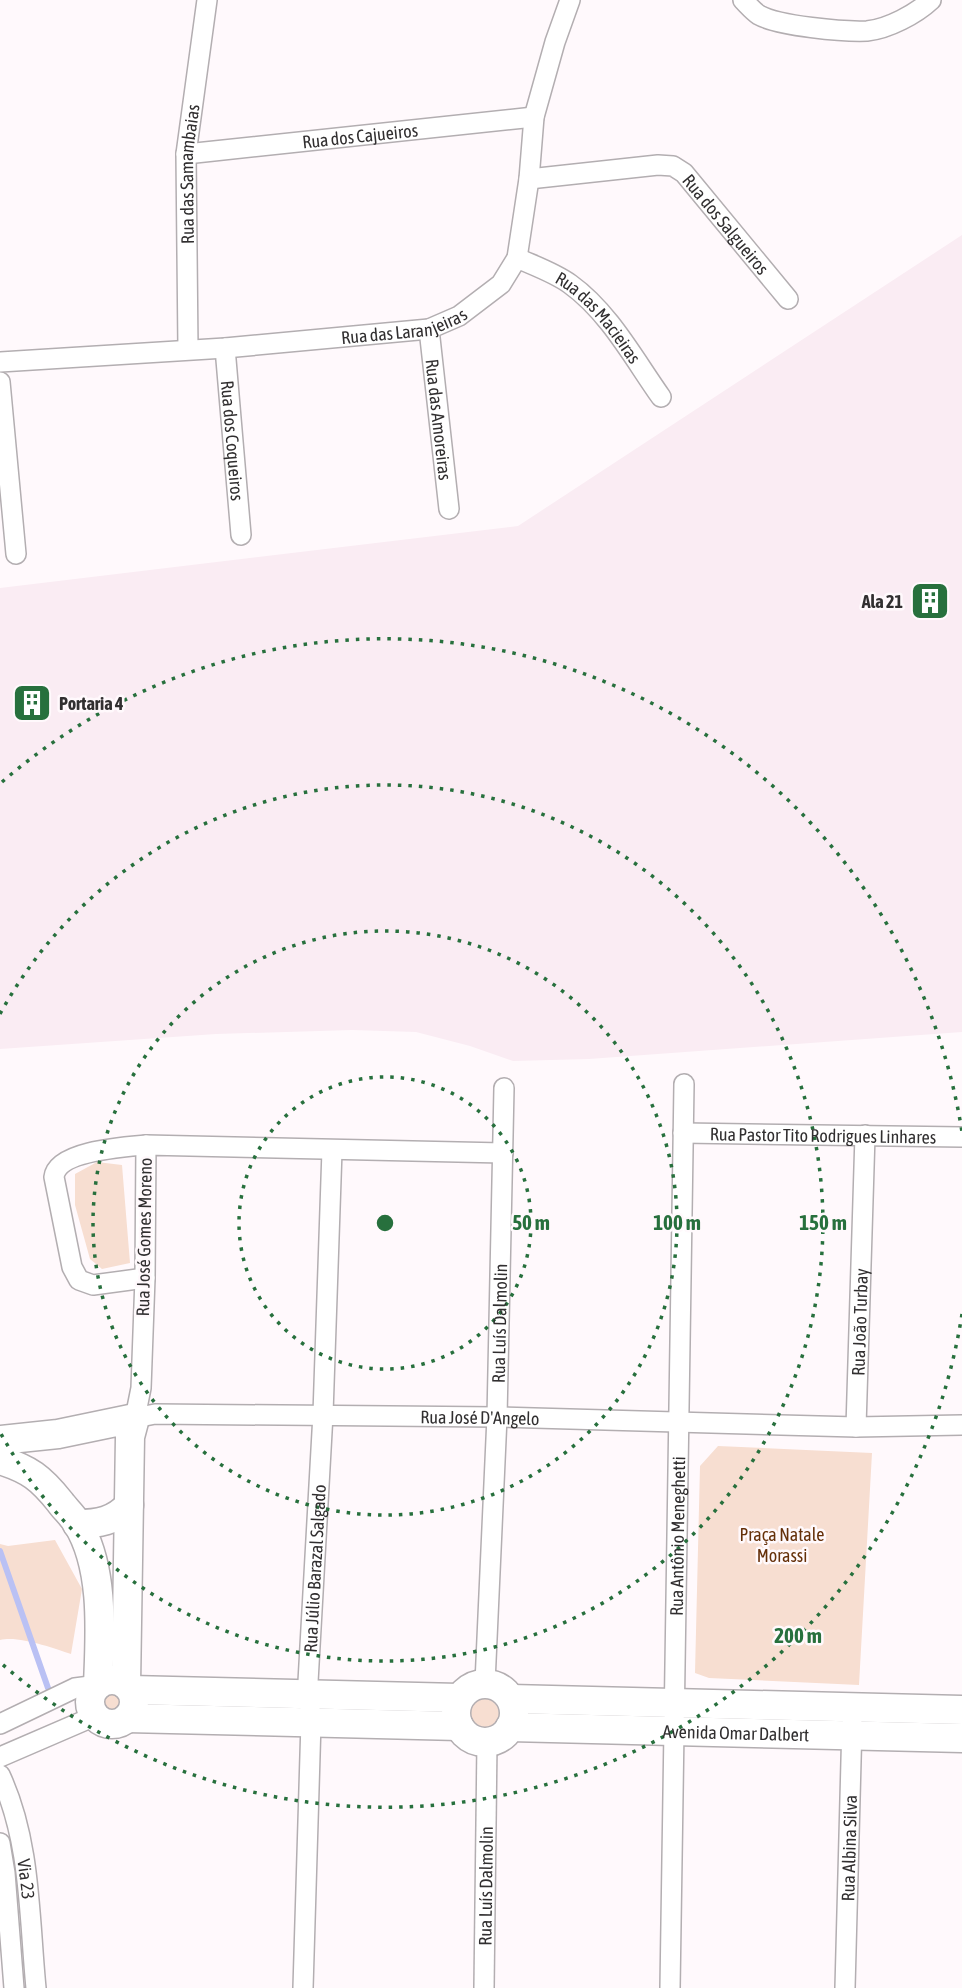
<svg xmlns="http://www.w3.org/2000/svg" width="962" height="1988" font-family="'Asap Condensed',sans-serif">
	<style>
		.built { fill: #faecf3 }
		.green { fill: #f7ded1 }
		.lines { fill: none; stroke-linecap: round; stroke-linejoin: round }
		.stream { stroke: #bac1f4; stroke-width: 6 }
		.street-casing { stroke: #b3aeb1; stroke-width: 22 }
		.secondary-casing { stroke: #b3aeb1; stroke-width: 31 }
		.street { stroke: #fff; stroke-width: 19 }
		.secondary { stroke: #fff; stroke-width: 28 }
		.ring { fill: none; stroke: #27703d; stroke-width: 3.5; stroke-dasharray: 3.5 7 }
		.labels { text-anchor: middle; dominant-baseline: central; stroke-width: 5; stroke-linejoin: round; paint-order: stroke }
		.street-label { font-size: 18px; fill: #312f30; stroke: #fff9fc }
		.poi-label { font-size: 18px; font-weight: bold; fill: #312f30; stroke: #fff9fc; text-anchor: end }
		.park-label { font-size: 18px; fill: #653009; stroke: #fff9fc }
		.centre { fill: #27703d; stroke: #fff9fc; stroke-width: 3.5 }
		.ring-label { font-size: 21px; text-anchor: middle; font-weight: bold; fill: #27703d; stroke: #fff9fc; stroke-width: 5; stroke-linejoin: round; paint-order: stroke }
	</style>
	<rect width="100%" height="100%" fill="#fff9fc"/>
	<path class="built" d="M 962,235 L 962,1032 L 589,1059 L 513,1061 L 470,1046 L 416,1032 L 352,1030 L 216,1034 L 0,1049 L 0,588 L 518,526 Z"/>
	<path class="green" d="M 97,1162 L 122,1165 L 130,1263 L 102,1269 L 90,1259 L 75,1205 L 75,1174 Z
		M 718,1446 L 872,1453 L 859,1685 L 709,1678 L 695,1673 L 700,1466 Z
		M 55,1540 L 82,1589 L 71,1654 C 53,1648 18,1635 0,1640 L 0,1544 L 8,1546 Z
		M96 1703a16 16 0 1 1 32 0a16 16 0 1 1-32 0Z
		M467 1714a16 16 0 1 1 32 0a16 16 0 1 1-32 0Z"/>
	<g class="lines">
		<path class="stream" d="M 0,1551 L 48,1688"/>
		<g class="street-casing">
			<g id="street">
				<path d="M 743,0 C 748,5 753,11 759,15 C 778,26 844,32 867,31 C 888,29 916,14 931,0"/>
				<path id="s1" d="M 186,154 L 534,117"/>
				<path id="s2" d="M 529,179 L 658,165 L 673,166 L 684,173 L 788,299"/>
				<path id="s3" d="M 517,258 C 535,266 555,273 570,284 C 609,312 634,359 661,397"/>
				<path id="s4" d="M 429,329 L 449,509"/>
				<path id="s5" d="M 225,348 L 241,535"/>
				<path id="s6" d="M 188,349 L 186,154 L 207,0"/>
				<path id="s7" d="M 0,362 L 225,348 L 429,329 L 459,316 L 501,284 L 517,258 L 529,179 L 534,117 L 555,42 L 570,0"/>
				<path d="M 0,382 L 16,554"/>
				<path id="s8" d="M 683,1133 L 962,1137"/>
				<path id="s9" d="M 503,1153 L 146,1145 L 145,1278 L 141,1388 L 135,1418 L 155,1414 L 497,1417 L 856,1427 L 962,1425"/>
				<path d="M 145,1278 L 93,1285 L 79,1280 L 72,1267 L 54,1177 C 57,1151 124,1147 146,1145"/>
				<path id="s10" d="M 856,1427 L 865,1135"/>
				<path id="s11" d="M 485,1683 L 497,1417 L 504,1088"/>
				<path d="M 0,1724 L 75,1688 L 98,1685"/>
				<path d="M 0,1757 L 95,1716"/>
				<path id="s12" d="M 0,1775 C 31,1841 29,1917 36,1988"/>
				<path d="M 0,1843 L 5,1873 L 14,1988"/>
				<path id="s13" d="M 303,1988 L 311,1722 L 308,1682 L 323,1414 L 332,1150"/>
				<path id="s14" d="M 484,1988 L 487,1742"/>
				<path id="s15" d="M 670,1988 L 684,1084"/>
				<path id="s16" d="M 845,1988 L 852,1723"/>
			</g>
		</g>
		<g class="secondary-casing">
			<g id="secondary">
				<path d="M 0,1440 L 58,1434 L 135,1418 L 130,1437 L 126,1685"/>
				<path d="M 0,1460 C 29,1469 41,1478 60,1502 C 65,1509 72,1515 77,1523 C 105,1567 100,1635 98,1685"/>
				<path d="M 77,1524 C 98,1524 115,1521 129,1505"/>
				<circle cx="112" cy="1702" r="22"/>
				<circle cx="485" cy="1713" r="29"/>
				<path d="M 131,1690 L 459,1698"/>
				<path d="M 511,1699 L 962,1710"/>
				<path d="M 127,1718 L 459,1726"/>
				<path id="s17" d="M 510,1727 L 962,1738"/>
			</g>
		</g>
		<use href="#street" class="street"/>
		<use href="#secondary" class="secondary"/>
	</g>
	<g class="ring">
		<circle cx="385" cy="1223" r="146"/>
		<circle cx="385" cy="1223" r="292"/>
		<path d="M0 1014A438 438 0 1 1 0 1432"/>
		<path d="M962 1314A584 584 0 0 1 2 1664M2 782A584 584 0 0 1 962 1132"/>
	</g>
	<defs>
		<g id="building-square" transform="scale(2.0125)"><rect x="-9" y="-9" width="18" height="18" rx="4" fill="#27703d" stroke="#fff9fc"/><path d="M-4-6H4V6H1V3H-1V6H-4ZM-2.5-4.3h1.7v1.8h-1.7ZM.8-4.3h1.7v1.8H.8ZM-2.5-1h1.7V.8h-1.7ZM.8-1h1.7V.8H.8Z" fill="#fff"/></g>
	</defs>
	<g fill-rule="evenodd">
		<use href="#building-square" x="930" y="601"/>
		<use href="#building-square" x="32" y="703"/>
	</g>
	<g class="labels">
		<g class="street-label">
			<text stroke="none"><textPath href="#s1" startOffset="175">Rua dos Cajueiros</textPath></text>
			<text stroke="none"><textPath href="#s6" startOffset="175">Rua das Samambaias</textPath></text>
			<text stroke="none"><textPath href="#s2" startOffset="224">Rua dos Salgueiros</textPath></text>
			<text stroke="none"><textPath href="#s3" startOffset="103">Rua das Macieiras</textPath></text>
			<text stroke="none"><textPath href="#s7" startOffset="406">Rua das Laranjeiras</textPath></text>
			<text stroke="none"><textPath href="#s4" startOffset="91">Rua das Amoreiras</textPath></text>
			<text stroke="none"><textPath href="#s5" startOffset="93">Rua dos Coqueiros</textPath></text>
			<text stroke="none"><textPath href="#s8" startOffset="140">Rua Pastor Tito Rodrigues Linhares</textPath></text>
			<text transform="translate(144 1237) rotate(-89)">Rua José Gomes Moreno</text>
			<text stroke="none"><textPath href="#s11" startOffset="360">Rua Luís Dalmolin</textPath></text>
			<text stroke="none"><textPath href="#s10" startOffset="105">Rua João Turbay</textPath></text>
			<text stroke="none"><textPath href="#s9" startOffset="976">Rua José D'Angelo</textPath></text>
			<text stroke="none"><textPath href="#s15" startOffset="452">Rua Antônio Meneghetti</textPath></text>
			<text stroke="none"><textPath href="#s13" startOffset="420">Rua Júlio Barazal Salgado</textPath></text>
			<text stroke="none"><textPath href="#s17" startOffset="226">Avenida Omar Dalbert</textPath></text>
			<text stroke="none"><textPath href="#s16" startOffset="140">Rua Albina Silva</textPath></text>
			<text stroke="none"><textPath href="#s12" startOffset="108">Via 23</textPath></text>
			<text stroke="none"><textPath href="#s14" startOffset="102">Rua Luís Dalmolin</textPath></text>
		</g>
		<g class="poi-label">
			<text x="903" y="601">Ala 21</text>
			<text x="59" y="703" text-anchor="start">Portaria 4</text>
		</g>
		<g class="park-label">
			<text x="782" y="1534">Praça Natale<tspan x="782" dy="21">Morassi</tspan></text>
		</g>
	</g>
	<circle cx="385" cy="1223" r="10" class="centre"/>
	<g class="ring-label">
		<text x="531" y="1230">50 m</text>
		<text x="677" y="1230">100 m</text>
		<text x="823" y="1230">150 m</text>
		<text x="798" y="1643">200 m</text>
	</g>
</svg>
